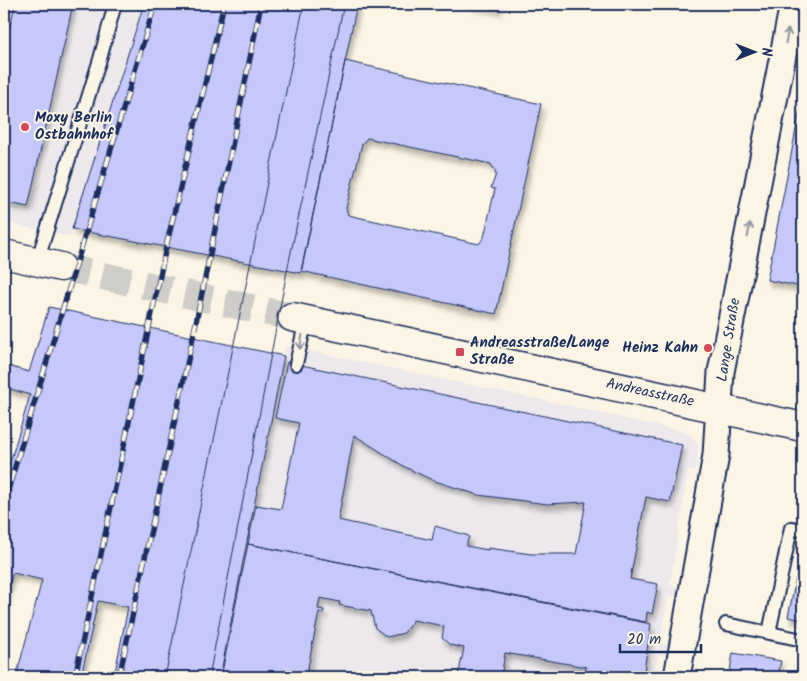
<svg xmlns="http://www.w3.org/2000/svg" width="807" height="681" font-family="Kalam,sans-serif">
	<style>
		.built { fill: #ece8eb }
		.building { fill: #c6c8fa; stroke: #1b2f5e; fill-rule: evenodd; filter: url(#shadow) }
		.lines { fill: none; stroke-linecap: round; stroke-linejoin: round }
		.secondary-tunnel { stroke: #cfcdca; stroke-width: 28; stroke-dasharray: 28 14; stroke-linecap: butt }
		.lane-casing { stroke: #1b2f5e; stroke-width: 16 }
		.street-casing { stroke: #1b2f5e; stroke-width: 29 }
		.secondary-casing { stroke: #1b2f5e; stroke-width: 31 }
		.lane { stroke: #fcf5e5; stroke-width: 12 }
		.street { stroke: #fcf5e5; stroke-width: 25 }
		.secondary { stroke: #fcf5e5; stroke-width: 28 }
		.tram { stroke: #1b2f5e; stroke-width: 1 }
		.rail-casing { stroke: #1b2f5e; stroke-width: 5.5 }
		.rail { stroke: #fcf5e5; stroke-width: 4; stroke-dasharray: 11; stroke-linecap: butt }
		.oneway { stroke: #8c92a2 }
		.poi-dot { fill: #d1495b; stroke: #fcf5e5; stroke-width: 2 }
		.labels { text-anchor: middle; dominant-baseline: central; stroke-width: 4; stroke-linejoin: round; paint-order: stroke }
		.poi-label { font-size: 15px; font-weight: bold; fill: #1b2f5e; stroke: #fcf5e5; text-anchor: start }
		.street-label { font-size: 15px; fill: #1b2f5e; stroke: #fcf5e5 }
	</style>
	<defs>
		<filter id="shadow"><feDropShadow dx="3" dy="5.5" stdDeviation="2.5" flood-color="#0004"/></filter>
	</defs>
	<rect width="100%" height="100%" fill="#fcf5e5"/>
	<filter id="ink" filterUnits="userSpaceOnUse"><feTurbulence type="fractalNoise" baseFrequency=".02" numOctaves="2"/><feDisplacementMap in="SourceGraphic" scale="10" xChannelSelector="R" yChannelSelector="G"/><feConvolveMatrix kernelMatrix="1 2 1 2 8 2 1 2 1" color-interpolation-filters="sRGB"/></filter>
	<g filter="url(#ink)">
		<path class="built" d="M 4,4 L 144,4 L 70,237 L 4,222 Z
			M 286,346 L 552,402 L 684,432 L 692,436 L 698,445 L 697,467 L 694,471 L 688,471 L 670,584 L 678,589 L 675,596 L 668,597 L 660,643 L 667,645 L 667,653 L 665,656 L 658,655 L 655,677 L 220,677 Z"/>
		<path class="building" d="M 15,4 L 73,4 L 28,207 L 4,202 L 4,53 Z
			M 144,4 L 357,4 L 301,273 L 72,229 Z
			M 468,4 L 499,4 L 498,9 Z
			M 345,61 L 541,104 L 496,314 L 301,271 ZM 367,138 L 491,164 L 496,174 L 491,188 L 495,189 L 484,237 L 479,244 L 348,215 L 346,208 L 362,144 Z
			M 803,93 L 803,287 L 767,280 Z
			M 49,307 L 284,356 L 220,677 L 4,677 L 4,380 L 8,366 L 29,372 Z
			M 287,362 L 682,445 L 670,502 L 646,497 L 630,579 L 658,584 L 652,614 L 647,612 L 646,622 L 248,544 L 256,505 L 281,509 L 299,423 L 275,418 ZM 354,435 L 405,467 L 432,480 L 478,495 L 547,504 L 586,502 L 576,554 L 531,554 L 488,548 L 488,550 L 466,546 L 469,536 L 435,526 L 432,540 L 338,520 Z
			M 4,387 L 30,395 L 4,483 Z
			M 248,544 L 651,624 L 643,677 L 585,677 L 586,667 L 505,653 L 501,677 L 458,677 L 464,648 L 450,645 L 442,638 L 444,626 L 413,620 L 404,633 L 387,637 L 375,628 L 371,611 L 339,605 L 340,602 L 320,598 L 318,609 L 324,610 L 323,613 L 319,612 L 306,677 L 221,677 Z
			M 803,545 L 803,620 L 788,617 Z
			M 13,573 L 42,580 L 16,677 L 4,677 L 4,601 Z
			M 98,601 L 128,607 L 114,677 L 81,677 Z
			M 733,653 L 781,661 L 778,677 L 729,677 Z"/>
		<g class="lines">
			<path class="secondary-tunnel" d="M 61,267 L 292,317"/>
			<g class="lane-casing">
				<path id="lane" d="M 37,262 L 100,59 L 115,4
					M 296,364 L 306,320
					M 726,624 L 803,640
					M 769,633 L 791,528 L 803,530"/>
			</g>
			<g class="street-casing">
				<path id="street" d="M 677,677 L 716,455 L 721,372 L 793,4"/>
			</g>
			<g class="secondary-casing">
				<path id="secondary" d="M 4,254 L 61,267
					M 292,317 L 803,427"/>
			</g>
			<use href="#lane" class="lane"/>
			<use href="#street" class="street"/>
			<use href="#secondary" class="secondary"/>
			<path class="tram" d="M 165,677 L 304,4
				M 209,677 L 287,271 L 344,4"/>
			<g class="rail-casing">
				<path id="rail" d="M 4,503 L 155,4
					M 75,677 L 166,247 L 224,4
					M 119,677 L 193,337 L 261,4"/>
			</g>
			<use href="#rail" class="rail"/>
		</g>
		<defs><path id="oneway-shaft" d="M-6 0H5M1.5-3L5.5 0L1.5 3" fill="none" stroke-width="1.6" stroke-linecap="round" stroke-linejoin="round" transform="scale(1.25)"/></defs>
		<g class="oneway">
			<use href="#oneway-shaft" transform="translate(787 36) rotate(-79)"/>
			<use href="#oneway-shaft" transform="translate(749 230) rotate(-79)"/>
			<use href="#oneway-shaft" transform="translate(301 342) rotate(101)"/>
		</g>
	</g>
	<g class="poi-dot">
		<circle cx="25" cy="127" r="5"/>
		<circle cx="708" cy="348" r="5"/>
		<rect x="455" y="347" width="10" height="10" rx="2.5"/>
	</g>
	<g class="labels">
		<g class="poi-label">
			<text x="35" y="118">Moxy Berlin<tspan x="35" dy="17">Ostbahnhof</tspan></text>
			<text x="470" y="343">Andreasstraße/Lange<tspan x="470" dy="17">Straße</tspan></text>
			<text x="698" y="348" text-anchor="end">Heinz Kahn</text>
		</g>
		<g class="street-label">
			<text transform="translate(729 340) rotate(-81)">Lange Straße</text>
			<text transform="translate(650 393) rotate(12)">Andreasstraße</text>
		</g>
	</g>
	<rect width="807" height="681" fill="none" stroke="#fcf5e5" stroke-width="20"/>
	<rect x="10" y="10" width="787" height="661" fill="none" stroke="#1b2f5e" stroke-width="2" filter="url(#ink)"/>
	<g transform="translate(754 52) rotate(90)" stroke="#fcf5e5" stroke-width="4" paint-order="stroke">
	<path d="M0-4L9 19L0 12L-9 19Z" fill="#1b2f5e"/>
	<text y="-8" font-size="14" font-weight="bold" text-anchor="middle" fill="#1b2f5e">N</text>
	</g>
	<path d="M620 644v8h81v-8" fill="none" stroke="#1b2f5e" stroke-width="2.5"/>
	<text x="627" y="644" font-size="15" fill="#1b2f5e" stroke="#fcf5e5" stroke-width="4" paint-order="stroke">20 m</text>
</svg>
